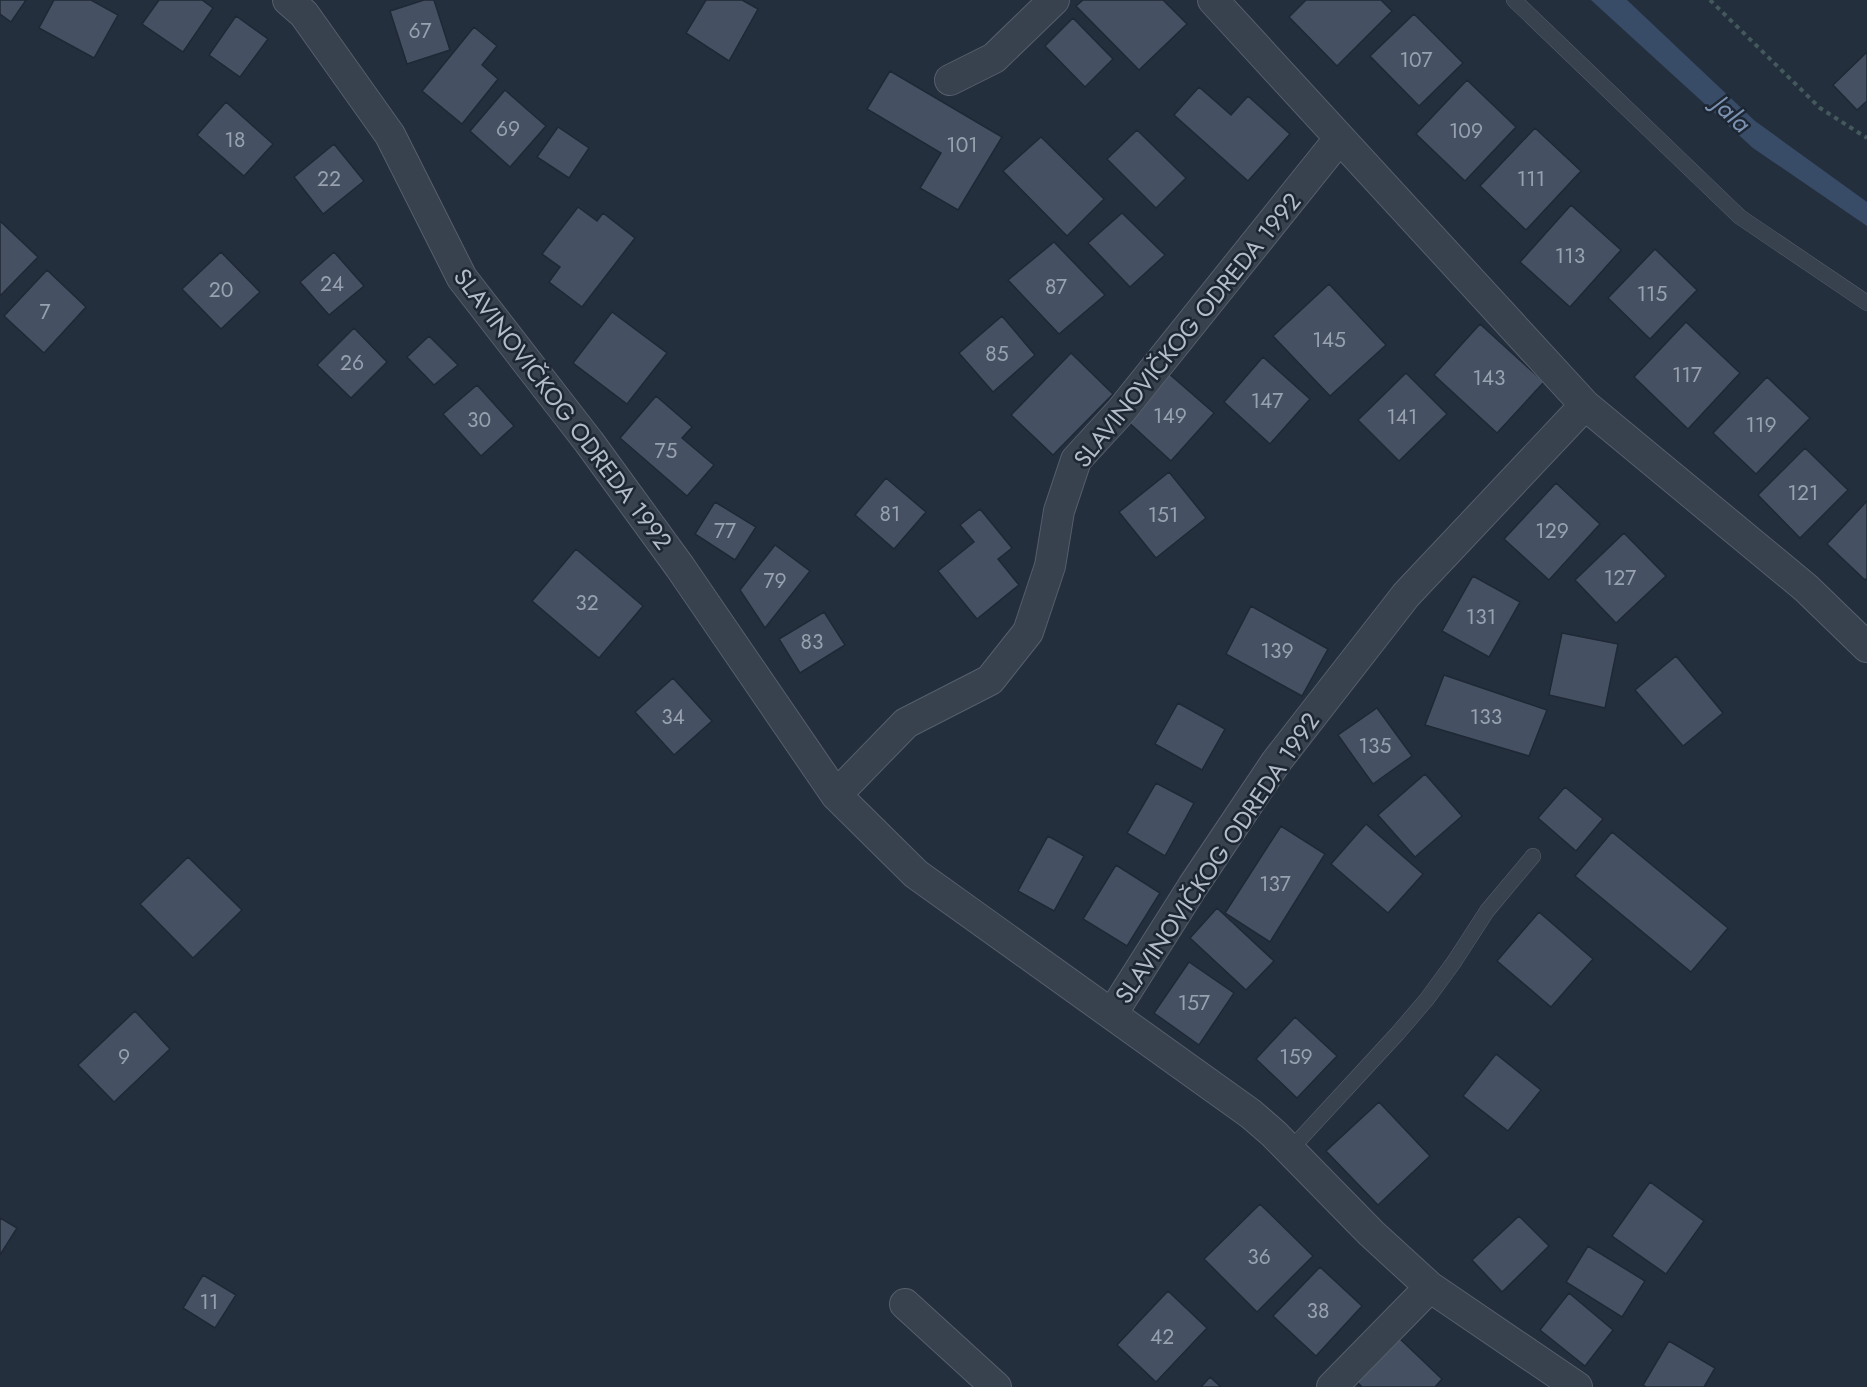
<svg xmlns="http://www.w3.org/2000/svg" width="1867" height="1387" font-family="Jost,sans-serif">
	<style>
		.water { fill: #394c67 }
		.building { fill: #455162; stroke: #1f2835; stroke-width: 1.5 }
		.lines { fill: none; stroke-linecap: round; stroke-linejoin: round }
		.service-casing { stroke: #565f6c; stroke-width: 16 }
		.minor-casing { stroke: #565f6c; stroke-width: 32 }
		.path { stroke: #44595c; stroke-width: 4; stroke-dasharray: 4.5 4.5; stroke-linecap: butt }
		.service { stroke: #38414e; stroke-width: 15 }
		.minor { stroke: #38414e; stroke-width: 30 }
		.labels { text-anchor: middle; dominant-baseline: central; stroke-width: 5; stroke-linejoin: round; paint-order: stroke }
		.number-label { font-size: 21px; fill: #98a1af }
		.street-label { font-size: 24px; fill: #b4bcc9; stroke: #1d2633 }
		.water-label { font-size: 26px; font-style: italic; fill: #7c92b1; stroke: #1d2633 }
	</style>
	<rect width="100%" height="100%" fill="#242f3e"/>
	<path class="water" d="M 1591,0 L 1627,0 L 1755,121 L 1867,202 L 1867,226 L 1753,148 Z"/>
	<path class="building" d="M 0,0 L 26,0 L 11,22 L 0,14 Z
		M 54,0 L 91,0 L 118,15 L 94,58 L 39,28 Z
		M 159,0 L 202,0 L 213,8 L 183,52 L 142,24 Z
		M 424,0 L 434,0 L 450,50 L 407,64 L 390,11 Z
		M 706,0 L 742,0 L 758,9 L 729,61 L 686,33 Z
		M 1083,0 L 1163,0 L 1187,24 L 1139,70 L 1076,6 Z
		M 1306,0 L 1381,0 L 1392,11 L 1337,66 L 1289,17 Z
		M 1414,14 L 1463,63 L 1419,106 L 1370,56 Z
		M 236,16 L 268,39 L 240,77 L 209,55 Z
		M 1073,18 L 1113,59 L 1085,87 L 1045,46 Z
		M 474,27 L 497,46 L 482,65 L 498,79 L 462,124 L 422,91 Z
		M 1867,52 L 1867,101 L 1857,110 L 1833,85 Z
		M 890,71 L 1002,137 L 958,210 L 920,188 L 941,153 L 867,109 Z
		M 1467,80 L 1516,127 L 1465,181 L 1416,134 Z
		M 1199,87 L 1231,115 L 1248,96 L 1290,134 L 1248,181 L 1174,115 Z
		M 505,90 L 546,126 L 510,167 L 470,131 Z
		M 226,102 L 273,144 L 244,176 L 197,135 Z
		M 558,127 L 589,148 L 569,178 L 537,157 Z
		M 1535,128 L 1581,171 L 1526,230 L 1480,186 Z
		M 1137,130 L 1186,178 L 1156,208 L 1107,159 Z
		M 1041,137 L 1104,199 L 1067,236 L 1003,171 Z
		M 334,144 L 364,181 L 323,214 L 294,177 Z
		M 1571,205 L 1621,250 L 1570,307 L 1520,262 Z
		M 578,207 L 597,221 L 603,213 L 635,238 L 582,307 L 549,282 L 560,267 L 542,254 Z
		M 1122,213 L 1165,255 L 1130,287 L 1088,243 Z
		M 0,221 L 38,257 L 0,296 Z
		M 1054,242 L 1105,295 L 1059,334 L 1008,280 Z
		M 1655,249 L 1697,290 L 1650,339 L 1608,298 Z
		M 221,252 L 260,292 L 221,329 L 182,289 Z
		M 334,252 L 364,286 L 329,315 L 300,282 Z
		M 47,270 L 86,307 L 44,353 L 4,316 Z
		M 1329,284 L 1386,345 L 1330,396 L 1273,336 Z
		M 612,312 L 667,353 L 627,404 L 573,363 Z
		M 1002,316 L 1035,355 L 993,392 L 959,353 Z
		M 1686,322 L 1740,373 L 1688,429 L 1634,377 Z
		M 1480,324 L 1544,382 L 1497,433 L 1434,375 Z
		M 354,328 L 387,362 L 351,398 L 317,365 Z
		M 429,336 L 458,365 L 434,385 L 407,357 Z
		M 1071,353 L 1113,394 L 1053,455 L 1011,415 Z
		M 1263,357 L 1310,399 L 1270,444 L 1224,402 Z
		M 1167,372 L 1214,413 L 1171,461 L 1125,419 Z
		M 1406,373 L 1447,414 L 1399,461 L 1358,420 Z
		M 1767,377 L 1810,418 L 1756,474 L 1713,433 Z
		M 477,385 L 514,426 L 481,456 L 443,414 Z
		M 656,396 L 692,427 L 682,438 L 714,465 L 687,496 L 620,438 Z
		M 1805,448 L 1848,490 L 1800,538 L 1758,495 Z
		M 1169,472 L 1206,518 L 1156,558 L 1119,512 Z
		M 886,478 L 926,512 L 894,549 L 855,515 Z
		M 1556,483 L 1600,524 L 1549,580 L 1504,539 Z
		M 1867,501 L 1867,578 L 1865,580 L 1827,544 Z
		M 715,502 L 756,527 L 735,560 L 695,534 Z
		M 980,509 L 1012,548 L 998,559 L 1019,585 L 977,619 L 938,571 L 974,542 L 960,525 Z
		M 1624,533 L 1666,576 L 1616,623 L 1575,580 Z
		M 775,545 L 810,571 L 765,628 L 740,590 Z
		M 576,549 L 643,606 L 599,658 L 532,601 Z
		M 1473,576 L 1520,602 L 1489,657 L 1442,631 Z
		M 1251,606 L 1328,649 L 1302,696 L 1226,654 Z
		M 824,612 L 845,645 L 800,673 L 779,639 Z
		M 1562,633 L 1618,644 L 1605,708 L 1549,695 Z
		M 1676,656 L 1723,713 L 1683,746 L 1635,690 Z
		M 1444,675 L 1547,710 L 1529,756 L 1425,725 Z
		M 673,678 L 712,721 L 674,755 L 635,712 Z
		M 1178,703 L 1225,729 L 1202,770 L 1155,744 Z
		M 1377,708 L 1412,756 L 1373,784 L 1338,735 Z
		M 1425,774 L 1462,816 L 1415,857 L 1378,815 Z
		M 1156,783 L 1194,803 L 1165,856 L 1127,833 Z
		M 1565,787 L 1603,819 L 1576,851 L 1538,818 Z
		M 1366,824 L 1423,874 L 1388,913 L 1331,864 Z
		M 1281,826 L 1325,854 L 1270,942 L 1225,913 Z
		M 1612,832 L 1728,928 L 1691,972 L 1575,876 Z
		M 1048,836 L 1084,856 L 1054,911 L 1018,891 Z
		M 188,857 L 242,910 L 193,958 L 140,904 Z
		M 1116,865 L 1160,893 L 1127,946 L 1083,919 Z
		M 1217,908 L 1274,961 L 1246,990 L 1190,938 Z
		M 1539,912 L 1593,959 L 1551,1007 L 1497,961 Z
		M 1189,962 L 1234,993 L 1199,1045 L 1154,1013 Z
		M 135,1011 L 170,1049 L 114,1102 L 78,1065 Z
		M 1295,1017 L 1337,1056 L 1297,1098 L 1256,1059 Z
		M 1496,1054 L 1541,1090 L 1508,1131 L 1463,1096 Z
		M 1379,1102 L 1430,1156 L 1378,1205 L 1326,1151 Z
		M 1650,1182 L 1704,1221 L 1666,1274 L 1612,1236 Z
		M 1260,1204 L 1313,1256 L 1257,1312 L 1204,1259 Z
		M 1519,1216 L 1549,1246 L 1502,1292 L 1472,1260 Z
		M 0,1218 L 17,1228 L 0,1255 Z
		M 1588,1246 L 1645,1281 L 1622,1317 L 1566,1282 Z
		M 1320,1267 L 1362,1306 L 1316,1356 L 1273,1316 Z
		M 203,1275 L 236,1295 L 215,1328 L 183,1308 Z
		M 1168,1291 L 1207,1328 L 1156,1382 L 1117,1345 Z
		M 1569,1293 L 1613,1330 L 1585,1366 L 1540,1330 Z
		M 1399,1338 L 1442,1379 L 1435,1387 L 1362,1387 L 1357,1382 Z
		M 1669,1341 L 1715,1368 L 1704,1387 L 1646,1387 L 1643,1385 Z
		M 1210,1377 L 1221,1387 L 1201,1387 Z"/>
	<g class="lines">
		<g class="service-casing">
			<path id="service" d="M 1514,0 L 1740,217 L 1867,303
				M 1289,1151 L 1397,1034 L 1427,999 L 1454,962 L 1487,911 L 1533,856"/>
		</g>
		<g class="minor-casing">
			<path id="minor" d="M 288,0 L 304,14 L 390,135 L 462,278 L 589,442 L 680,567 L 836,795 L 916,874 L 1251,1114 L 1274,1134 L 1371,1233 L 1430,1287 L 1577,1387
				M 1213,0 L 1585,405 L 1806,588 L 1867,647
				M 950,80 L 994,58 L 1054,0
				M 836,795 L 906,723 L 990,680 L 1028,632 L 1050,566 L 1059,511 L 1076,460 L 1121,411 L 1339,139
				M 1112,1014 L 1193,886 L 1276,762 L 1406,595 L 1585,405
				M 905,1304 L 996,1387
				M 1332,1387 L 1430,1287"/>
		</g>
		<path class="path" d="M 1710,0 L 1820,108 L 1867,138"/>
		<use href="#service" class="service"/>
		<use href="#minor" class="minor"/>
	</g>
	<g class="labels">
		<g class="number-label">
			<text x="420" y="31">67</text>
			<text x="1416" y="60">107</text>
			<text x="508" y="129">69</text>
			<text x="1466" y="131">109</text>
			<text x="235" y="140">18</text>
			<text x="962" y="145">101</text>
			<text x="329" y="179">22</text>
			<text x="1531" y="179">111</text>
			<text x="1570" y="256">113</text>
			<text x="332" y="284">24</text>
			<text x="1056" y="287">87</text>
			<text x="221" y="290">20</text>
			<text x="1652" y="294">115</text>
			<text x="45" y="312">7</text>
			<text x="1329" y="340">145</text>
			<text x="997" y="354">85</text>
			<text x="352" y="363">26</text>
			<text x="1687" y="375">117</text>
			<text x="1489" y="378">143</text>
			<text x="1267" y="401">147</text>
			<text x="1170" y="416">149</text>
			<text x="1402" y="417">141</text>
			<text x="479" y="420">30</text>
			<text x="1761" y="425">119</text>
			<text x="666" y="451">75</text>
			<text x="1803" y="493">121</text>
			<text x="890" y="514">81</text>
			<text x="1163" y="515">151</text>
			<text x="725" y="531">77</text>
			<text x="1552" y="531">129</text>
			<text x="1620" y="578">127</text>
			<text x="775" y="581">79</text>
			<text x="587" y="603">32</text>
			<text x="1481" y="617">131</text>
			<text x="812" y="642">83</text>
			<text x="1277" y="651">139</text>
			<text x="673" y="717">34</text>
			<text x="1486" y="717">133</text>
			<text x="1375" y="746">135</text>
			<text x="1275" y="884">137</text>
			<text x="1194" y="1003">157</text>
			<text x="124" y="1057">9</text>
			<text x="1296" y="1057">159</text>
			<text x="1259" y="1257">36</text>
			<text x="209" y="1302">11</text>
			<text x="1318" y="1311">38</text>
			<text x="1162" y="1337">42</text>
		</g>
		<g class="street-label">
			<text transform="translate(1187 330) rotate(-51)">SLAVINOVIČKOG ODREDA 1992</text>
			<text transform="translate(563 409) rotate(53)">SLAVINOVIČKOG ODREDA 1992</text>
			<text transform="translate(1217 858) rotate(-56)">SLAVINOVIČKOG ODREDA 1992</text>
		</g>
		<g class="water-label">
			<text transform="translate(1732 114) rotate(43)">Jala</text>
		</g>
	</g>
</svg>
